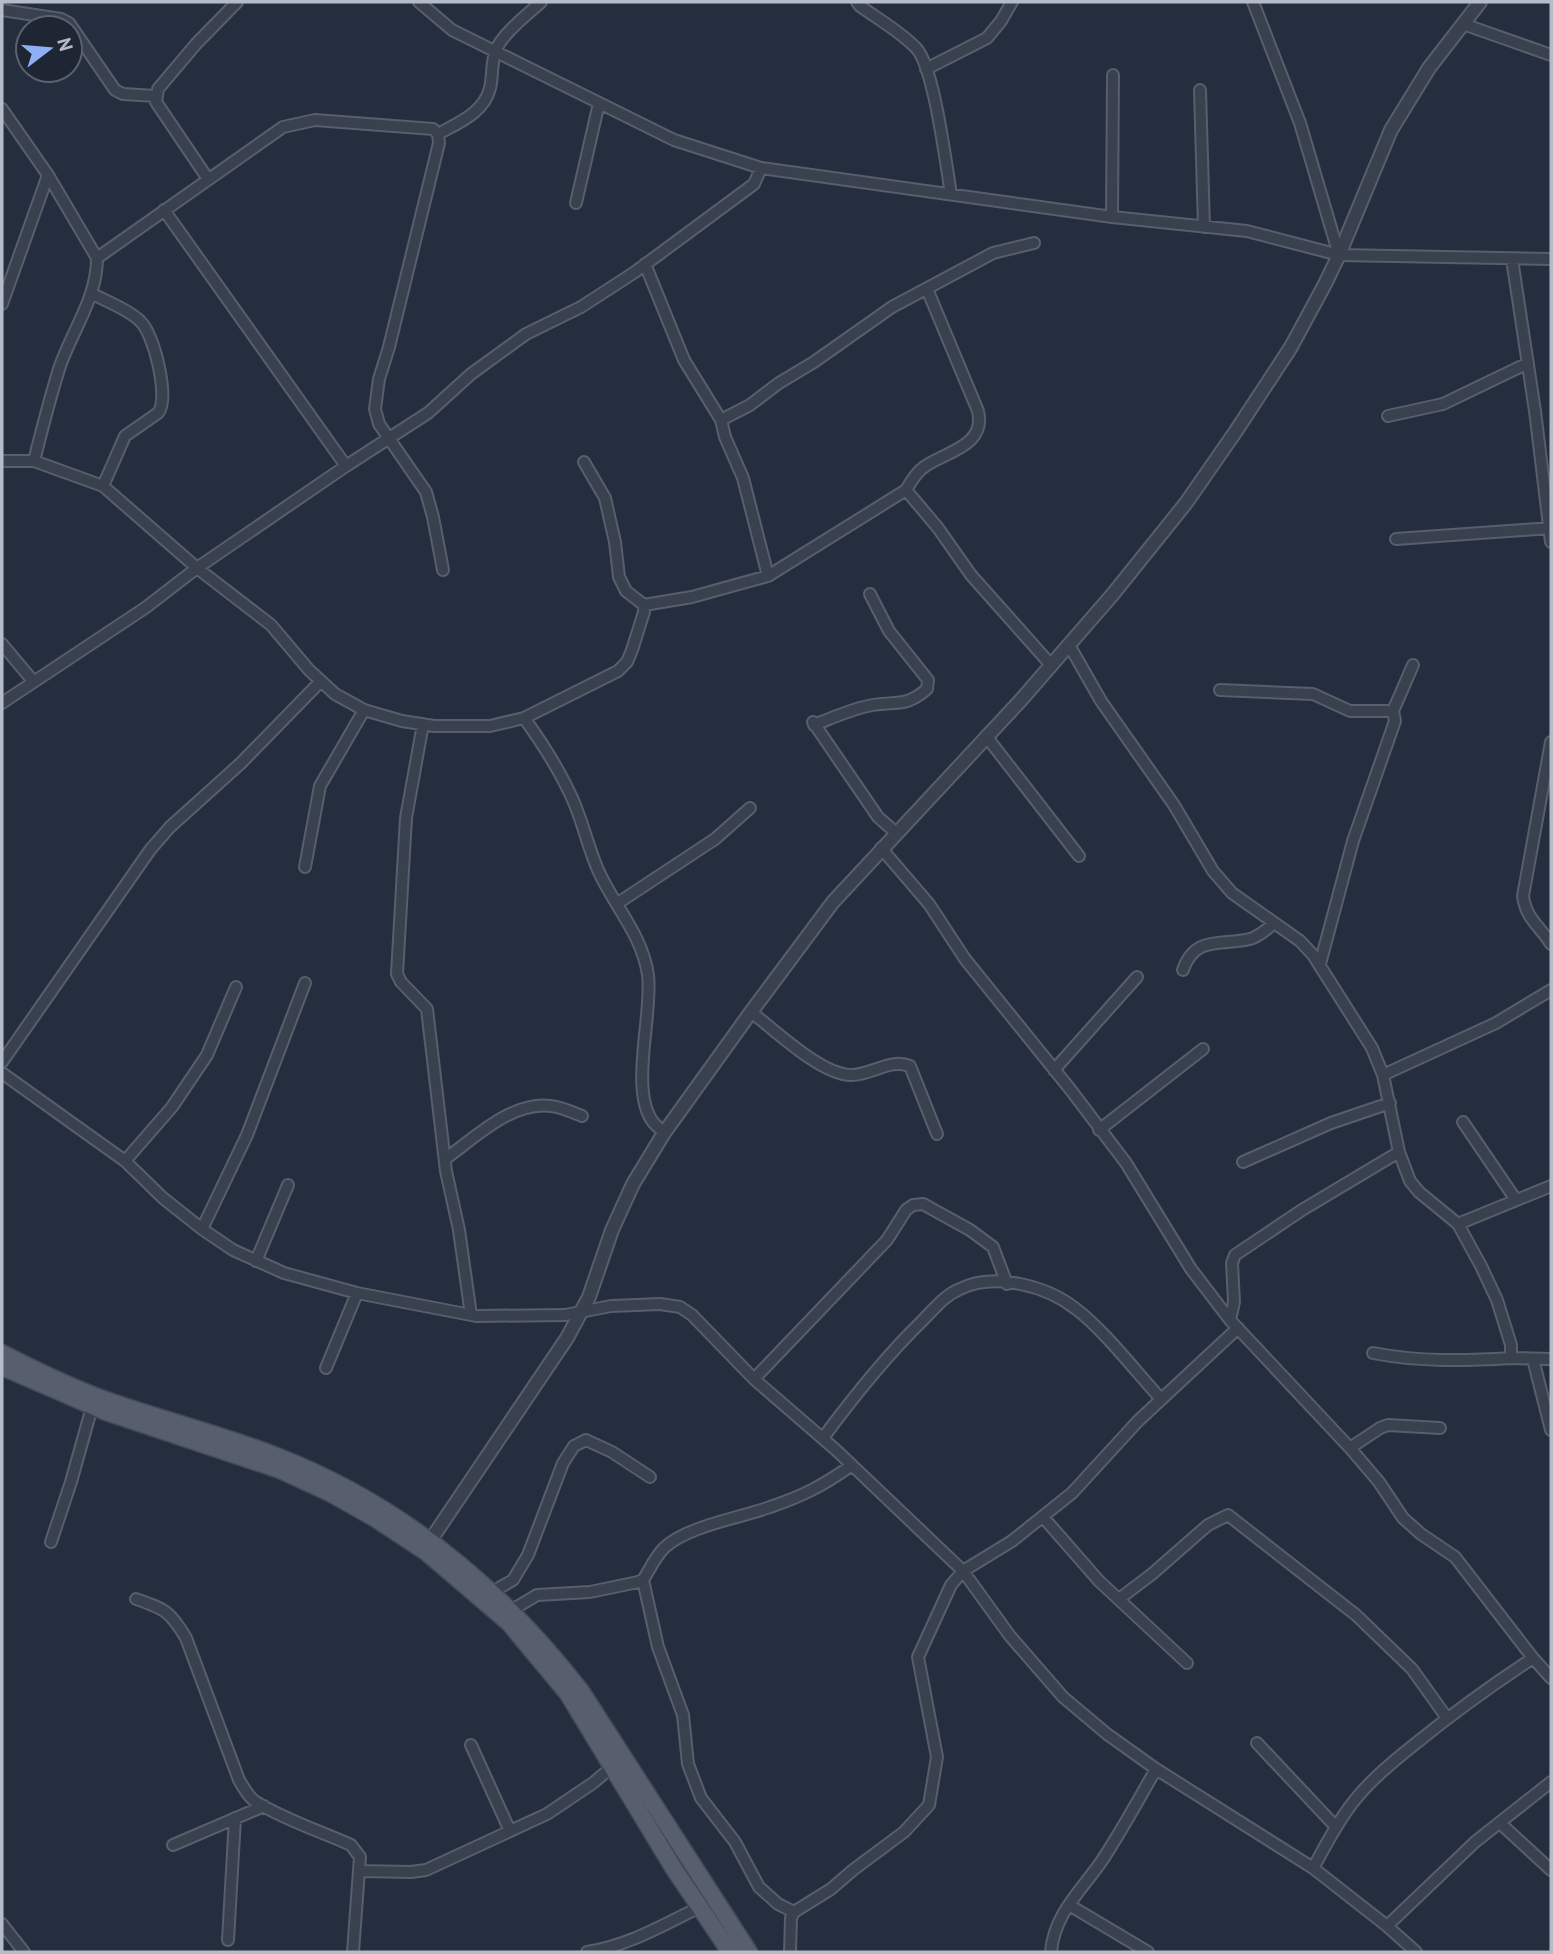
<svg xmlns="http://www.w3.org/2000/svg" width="1553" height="1954" font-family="'PT Sans',sans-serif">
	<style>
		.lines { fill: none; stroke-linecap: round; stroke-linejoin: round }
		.minor-casing { stroke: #575e6c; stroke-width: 14 }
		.tertiary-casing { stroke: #575e6c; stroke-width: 16 }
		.primary-casing { stroke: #424957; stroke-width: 19 }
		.minor { stroke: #39404e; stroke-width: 10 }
		.tertiary { stroke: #39404e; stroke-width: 12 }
		.primary { stroke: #575f6e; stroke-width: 16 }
	</style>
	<rect width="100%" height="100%" fill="#252e3e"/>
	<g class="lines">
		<g class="minor-casing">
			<path id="minor" d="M 419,2 L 452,30 L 674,140 L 761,168 L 1112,217 L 1247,231 L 1339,255 L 1551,259
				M 857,2 L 860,6 C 878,19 901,32 916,48 C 934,66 946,165 951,194
				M 1253,2 L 1300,123 L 1339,255
				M 2,10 L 61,19 L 69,23 L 115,90 L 123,94 L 156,96
				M 1463,24 L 1551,55
				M 926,69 L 987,38 L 1001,21 L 1012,2
				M 1200,90 L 1204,227
				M 2,109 L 48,175 L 97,258 C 97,298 73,329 60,366 C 50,397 42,429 34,461
				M 438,134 L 439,143 L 389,347 L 379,379 L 375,409 L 379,424 L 426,492 L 433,517 L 443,570
				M 438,134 C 458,123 484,113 490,88 C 493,76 491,62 496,50 C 502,34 528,14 541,2
				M 208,179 L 156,102 L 158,89 L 196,44 L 237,2
				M 576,203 L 599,103
				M 164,210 L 346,466
				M 1112,217 L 1113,75
				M 97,258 L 283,127 L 315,120 L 433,129 L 438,134
				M 1512,259 L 1535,411 L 1551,542
				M 93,294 C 107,302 128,309 140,321 C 154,333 170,399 158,413 L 125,436 L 103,486
				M 2,304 L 48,175
				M 1388,416 L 1443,404 L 1528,363
				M 721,420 L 750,405 L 779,383 L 814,362 L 892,307 L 993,253 L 1034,243
				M 2,461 L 34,461 L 103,486 L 197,568 L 271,625 L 309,670 L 335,694 L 364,710 L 402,721 L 434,726 L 490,726 L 524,718 L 618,671 L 627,662 L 632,650 L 644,612 L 644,605 L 626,591 L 619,577 L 615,542 L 605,498 L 584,462
				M 906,490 C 912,480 917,471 927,465 C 949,451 986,445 978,411 L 927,289
				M 1396,539 L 1551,528
				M 768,576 L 906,490 L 938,528 L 971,575 L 1051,665
				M 644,605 L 692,597 L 768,576 L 743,478 L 725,437 L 721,420 L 684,360 L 645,264
				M 2,644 L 33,681
				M 1069,645 L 1101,701 L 1174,805 L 1213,871 L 1232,893 L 1300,941 L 1313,955 L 1372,1048 L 1383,1075 L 1399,1152 L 1410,1181 L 1419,1192 L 1458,1224 L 1481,1266 L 1497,1300 L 1511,1345 L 1511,1358 L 1551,1359
				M 1220,690 L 1313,694 L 1350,711 L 1393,711
				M 2,703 L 145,608 L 197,568 L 346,466 L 428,413 L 471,374 L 526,334 L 581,307 L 635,272 L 754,184 L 761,168
				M 524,718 C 543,744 560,771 573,800 C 583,823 588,847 598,870 C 614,906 642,934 648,975 C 653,1015 629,1090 653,1122 C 656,1126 661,1129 664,1133
				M 813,722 L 878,817 L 895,832
				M 423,724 L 406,818 L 397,974 L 401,982 L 427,1009 L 446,1171 L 459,1230 L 471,1315
				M 814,725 C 832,718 849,710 868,706 C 894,700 904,709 927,689 L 928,680 L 889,631 L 870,594
				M 986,736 L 1079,856
				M 1551,742 L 1523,896 C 1526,919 1540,926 1551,944
				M 881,848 L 929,904 L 965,959 L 1070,1089 L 1126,1163 L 1191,1269 L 1230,1320 L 1350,1448 L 1379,1482 L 1403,1518 L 1421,1534 L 1455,1557 L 1533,1658 L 1551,1678
				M 305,867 L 320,786 L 364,710
				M 618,903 L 715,839 L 750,808
				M 1320,964 L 1353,841 L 1395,721 L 1393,711 L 1413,665
				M 1183,970 C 1195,935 1221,946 1250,939 C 1260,936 1267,929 1274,923
				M 751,1012 C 775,1030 822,1076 852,1075 C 871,1075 891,1058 910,1066 L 937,1134
				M 2,1062 L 150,850 L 170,827 L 241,763 L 321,681
				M 1054,1070 L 1137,977
				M 2,1073 L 125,1161 L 163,1198 L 202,1229 L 233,1250 L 284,1273 L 357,1293 L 476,1316 L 565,1315 L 611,1306 L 660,1304 L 680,1307 L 692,1315 L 754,1379 L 836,1450 L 963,1571 L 1010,1636 L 1063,1697 L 1107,1734 L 1156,1769 L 1313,1868 L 1387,1926 L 1416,1952
				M 1383,1075 L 1496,1023 L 1551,990
				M 1463,1122 L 1516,1200
				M 1099,1130 L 1203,1049
				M 445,1159 C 475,1138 511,1101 551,1106 C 561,1107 572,1112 582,1116
				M 125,1161 L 172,1107 L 207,1055 L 236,987
				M 1243,1162 L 1331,1123 L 1390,1103
				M 1458,1224 L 1551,1186
				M 202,1229 L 247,1135 L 305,983
				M 256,1261 L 288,1185
				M 1230,1320 L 1234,1302 L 1232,1263 L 1235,1255 L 1302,1210 L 1399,1152
				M 1373,1353 C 1419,1362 1465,1361 1511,1358
				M 1533,1359 L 1551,1430
				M 326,1368 L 357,1293
				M 754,1379 L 887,1240 L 906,1210 L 913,1205 L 923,1204 L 970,1230 L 993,1247 L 1007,1284
				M 823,1438 C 854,1396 886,1356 923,1320 C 935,1308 945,1295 960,1289 C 995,1272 1047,1286 1076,1309 C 1104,1330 1136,1372 1161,1399
				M 1350,1448 L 1380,1428 L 1388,1425 L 1440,1428
				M 1043,1517 L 1099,1581 L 1187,1663
				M 51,1542 L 71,1482 L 92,1407
				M 643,1580 L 658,1647 L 683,1715 L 688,1764 L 701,1798 L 735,1842 L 759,1887 L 778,1904 L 794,1912
				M 492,1592 L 513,1580 L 528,1555 L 563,1463 L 574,1446 L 586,1440 L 612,1452 L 650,1477
				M 136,1599 C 165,1609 170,1611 186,1638 L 239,1780 C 244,1788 248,1797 256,1802 C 285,1820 320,1831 351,1845 L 360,1857 L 353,1952
				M 1119,1599 L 1152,1574 L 1208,1525 L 1228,1515 L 1356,1615 L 1412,1669 L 1447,1718
				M 512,1610 L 537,1595 L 590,1592 L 638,1582 L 643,1580 C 650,1569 655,1557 664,1548 C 687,1526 740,1518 770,1507 C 803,1496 824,1485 852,1465
				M 1257,1743 L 1336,1827
				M 471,1745 L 510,1831
				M 1500,1823 L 1551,1870
				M 173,1845 L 264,1806
				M 1313,1868 C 1327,1843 1340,1817 1359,1795 C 1375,1776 1396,1759 1415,1744 C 1453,1713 1492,1685 1533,1658
				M 359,1871 L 411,1872 L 426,1870 L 547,1814 L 593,1783 L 613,1766
				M 1069,1905 L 1148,1952
				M 2,1924 L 24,1952
				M 1387,1926 L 1475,1842 L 1551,1782
				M 228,1940 L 235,1818
				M 587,1952 C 628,1946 663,1925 700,1907
				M 790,1952 L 791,1918 L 794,1912 L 831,1889 L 853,1870 L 904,1832 L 929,1805 L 937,1757 L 918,1657 L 951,1585 L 963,1571 L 1012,1541 L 1072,1493 L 1138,1421 L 1238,1328
				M 1051,1952 C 1054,1913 1083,1889 1103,1859 C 1122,1830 1139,1799 1156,1769"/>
		</g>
		<g class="tertiary-casing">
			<path id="tertiary" d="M 430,1541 L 567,1338 L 589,1297 L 612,1230 L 633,1184 L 664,1133 L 751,1012 L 833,902 L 1021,700 L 1113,594 L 1186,503 L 1236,431 L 1291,347 L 1325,284 L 1339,255 L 1391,130 L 1429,68 L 1480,2"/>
		</g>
		<g class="primary-casing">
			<path id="primary" d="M 2,1353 C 35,1370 68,1386 103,1399 C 161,1420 222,1434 279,1457 C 401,1505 501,1588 581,1691 L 749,1952
				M 2,1367 L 106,1412 L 280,1470 L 330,1493 L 376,1519 L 426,1552 L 509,1623 L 568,1694 L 674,1869 L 730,1952"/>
		</g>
		<use href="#minor" class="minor"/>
		<use href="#tertiary" class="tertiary"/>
		<use href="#primary" class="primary"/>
	</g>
	<rect width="1553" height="1954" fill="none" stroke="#b5bcc9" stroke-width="7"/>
	<g transform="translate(49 49) rotate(74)"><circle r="33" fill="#1e2533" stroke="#5a616f" stroke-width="2"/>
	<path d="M0-5L12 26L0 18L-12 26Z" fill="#8fb0f4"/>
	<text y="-10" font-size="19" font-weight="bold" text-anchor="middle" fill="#b5bcc9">N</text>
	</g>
</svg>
